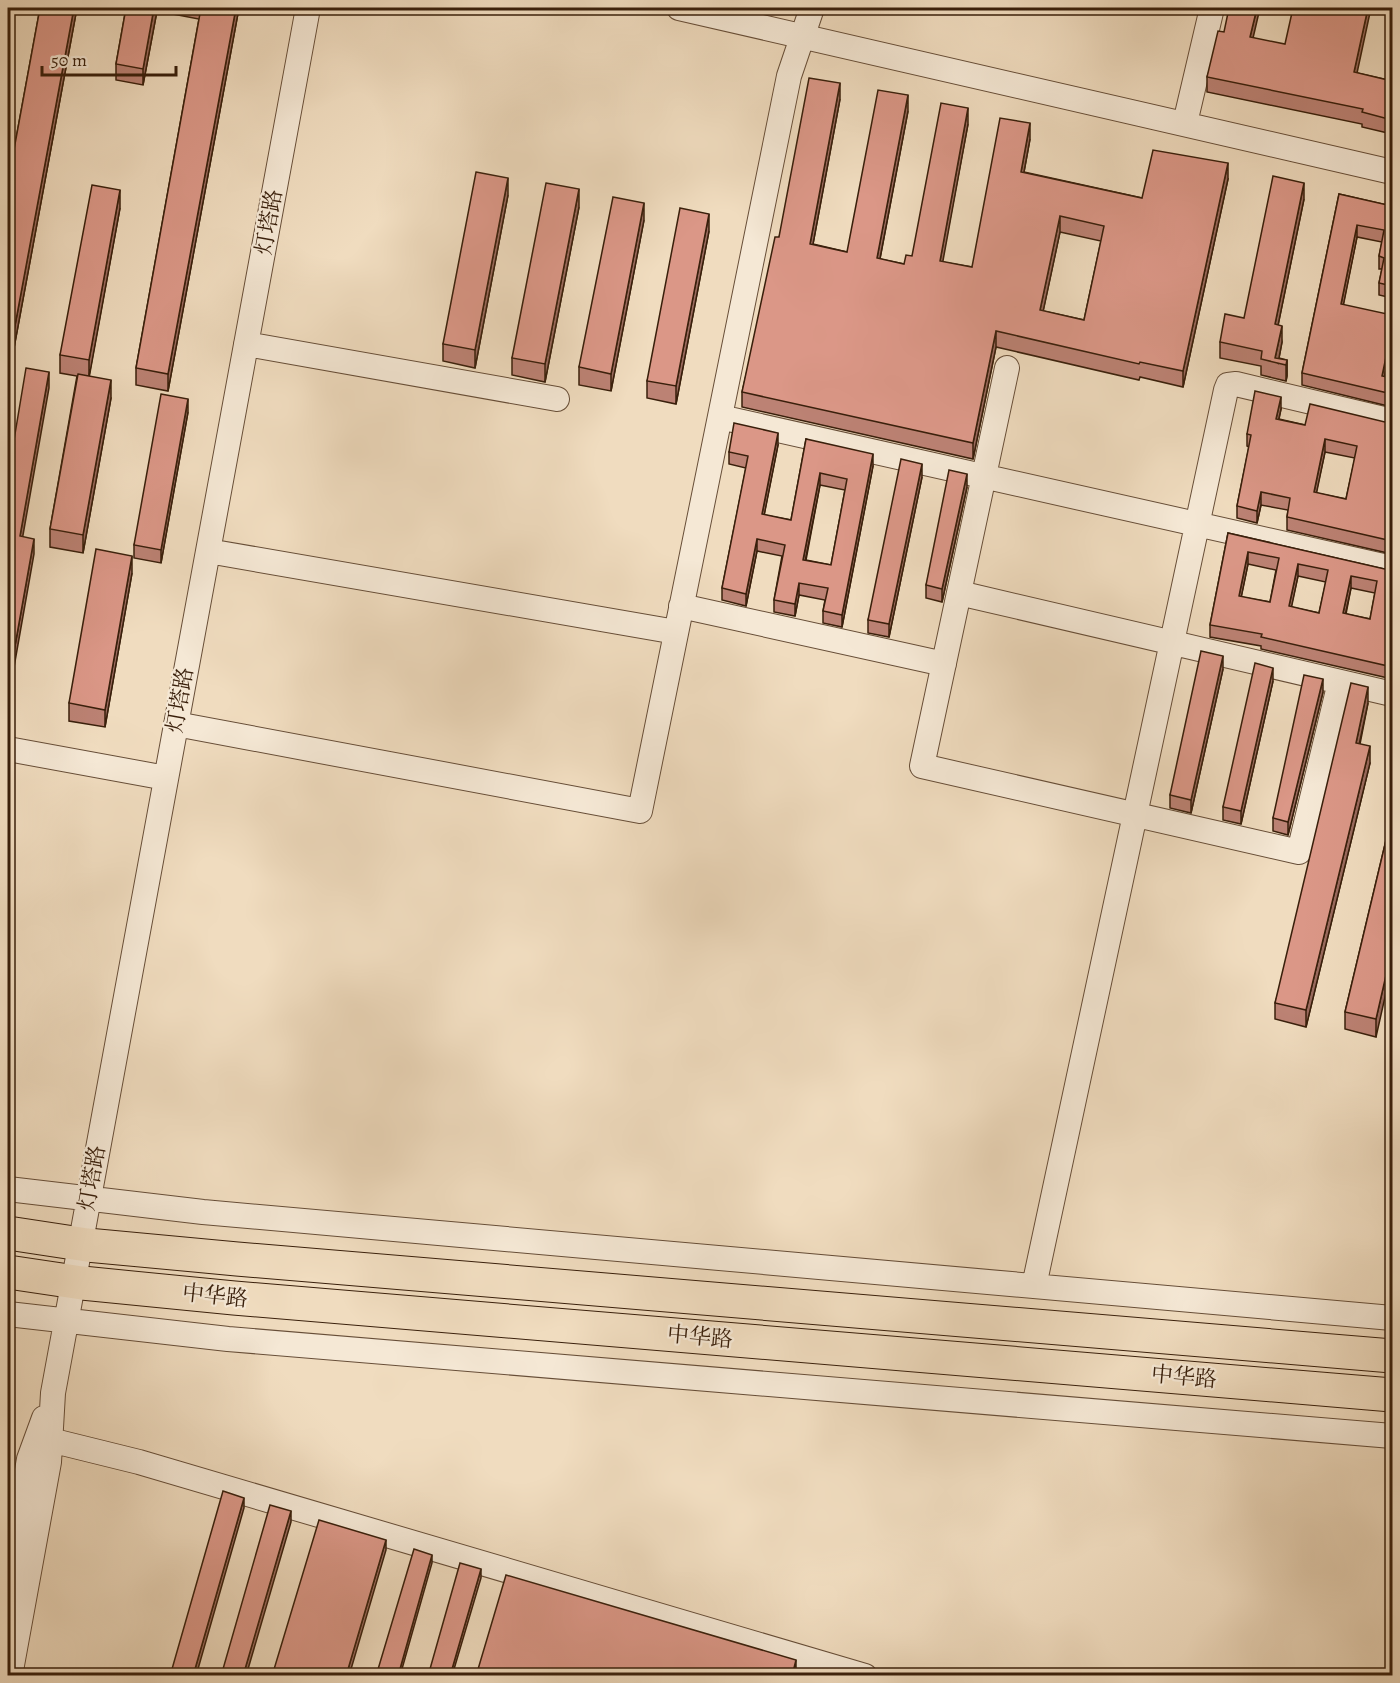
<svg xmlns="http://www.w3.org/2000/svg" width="1400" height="1683" font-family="Alegreya,'Noto Serif SC',serif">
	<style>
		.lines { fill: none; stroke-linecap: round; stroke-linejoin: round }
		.minor-casing { stroke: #674e38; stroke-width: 26 }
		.highway-casing { stroke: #391f0b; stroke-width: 35 }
		.minor { stroke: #f5e8d5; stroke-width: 24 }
		.highway { stroke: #f0dcbf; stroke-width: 33 }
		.wall { fill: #bc8274; stroke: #391f0b; stroke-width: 1.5; fill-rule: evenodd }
		.shaded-wall { fill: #996a5e; stroke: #391f0b; stroke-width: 1.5 }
		.building { fill: #db9787; stroke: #391f0b; stroke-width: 1.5; fill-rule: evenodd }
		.labels { text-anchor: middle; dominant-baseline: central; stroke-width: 4.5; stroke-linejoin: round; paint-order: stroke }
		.street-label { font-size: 22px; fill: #391f0b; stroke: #f5e8d5 }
	</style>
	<rect width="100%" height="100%" fill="#f0dcbf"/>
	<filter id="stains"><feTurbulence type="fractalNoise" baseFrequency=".00333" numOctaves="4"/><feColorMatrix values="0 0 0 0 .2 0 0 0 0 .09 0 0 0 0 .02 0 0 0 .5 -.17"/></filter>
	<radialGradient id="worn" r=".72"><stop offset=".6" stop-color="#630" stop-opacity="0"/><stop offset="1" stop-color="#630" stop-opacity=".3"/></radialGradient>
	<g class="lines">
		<g class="minor-casing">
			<path id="minor" d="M 679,8 L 1392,172
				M 1185,123 L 1212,8
				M 246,344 L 557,399
				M 1007,368 L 922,766 L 1299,852 L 1340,682
				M 720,417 L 1392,568
				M 208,551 L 676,632
				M 959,593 L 1392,694
				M 681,606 L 944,664
				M 176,724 L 640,811 L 789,76 L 812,8
				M 8,749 L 166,778
				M 8,1189 L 203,1212 L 1392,1318
				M 1034,1286 L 1226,390 L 1228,385 L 1236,384 L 1392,421
				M 8,1314 L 228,1339 L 1392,1436
				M 50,1440 L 139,1462 L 865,1676
				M 8,1578 L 29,1459 L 44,1418
				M 10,1676 L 49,1462 L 53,1393 L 308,8"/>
		</g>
		<g class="highway-casing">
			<path id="highway" d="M 8,1233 L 87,1245 L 237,1259 L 1392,1356
				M 8,1272 L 82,1283 L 234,1298 L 1392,1395"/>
		</g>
		<use href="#minor" class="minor"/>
		<use href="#highway" class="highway"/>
	</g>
	<path class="wall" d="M 40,8 L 77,8 L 11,364 L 8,363 L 8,182 Z
		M 126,8 L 239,8 L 168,391 L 136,385 L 136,368 L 199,19 L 157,11 L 143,85 L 116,80 L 116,64 Z
		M 1224,32 L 1253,38 L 1357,73 L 1388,80 L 1392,61 L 1392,134 L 1362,127 L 1362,124 L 1207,92 L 1207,77 Z
		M 840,99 L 813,244 L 847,252 L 908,111 L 880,259 L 904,264 L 912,256 L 968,124 L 942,262 L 972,267 L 1030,139 L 1024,172 L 1142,198 L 1228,179 L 1183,387 L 1140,377 L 1139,380 L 996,347 L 973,459 L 742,407 L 742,392 L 779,237 ZM 1060,232 L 1101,241 L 1084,320 L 1043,311 Z
		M 1339,194 L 1392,206 L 1392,298 L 1379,295 L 1379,283 L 1382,269 L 1379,269 L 1379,256 L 1382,242 L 1357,237 L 1343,305 L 1392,341 L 1384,376 L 1392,378 L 1392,407 L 1302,385 L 1302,373 Z
		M 508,195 L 475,368 L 443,361 L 443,344 Z
		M 1304,199 L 1278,325 L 1282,342 L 1279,358 L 1287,360 L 1287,376 L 1286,381 L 1261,375 L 1261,366 L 1220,358 L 1220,342 L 1244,318 Z
		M 579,207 L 545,382 L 512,375 L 512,358 Z
		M 120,208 L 89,376 L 111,398 L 83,553 L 50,547 L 50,529 L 77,376 L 60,373 L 60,355 Z
		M 644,220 L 611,391 L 579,385 L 579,367 Z
		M 709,231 L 676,404 L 647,398 L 647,381 Z
		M 1281,409 L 1279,419 L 1305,425 L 1392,422 L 1392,554 L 1287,530 L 1287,517 L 1288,510 L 1261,505 L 1257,523 L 1237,518 L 1237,506 L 1249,447 L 1247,446 L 1247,434 ZM 1325,452 L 1355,458 L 1346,499 L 1316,493 Z
		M 188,412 L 161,563 L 134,558 L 134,545 Z
		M 806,439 L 873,466 L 842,627 L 823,623 L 823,611 L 825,600 L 799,595 L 795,616 L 774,612 L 774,600 L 782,556 L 757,551 L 746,606 L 722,600 L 722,588 L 746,468 L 729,464 L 729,452 L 778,445 L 764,515 L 791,520 ZM 820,485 L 845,490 L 831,565 L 806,560 Z
		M 922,477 L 889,637 L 868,633 L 868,620 Z
		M 967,487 L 942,602 L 926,598 L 926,585 Z
		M 1228,533 L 1389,570 L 1388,678 L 1261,649 L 1261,646 L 1210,637 L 1210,625 ZM 1248,564 L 1276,570 L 1270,602 L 1241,597 ZM 1298,576 L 1326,582 L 1319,613 L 1291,607 ZM 1351,588 L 1375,593 L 1370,619 L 1346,614 Z
		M 132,573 L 105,727 L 69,721 L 69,703 Z
		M 1223,669 L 1191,813 L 1170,808 L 1170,795 Z
		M 1273,681 L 1241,824 L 1223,820 L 1223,807 Z
		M 1323,692 L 1288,835 L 1273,831 L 1273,818 Z
		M 1368,703 L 1360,744 L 1370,763 L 1306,1027 L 1275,1019 L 1275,1003 Z
		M 1392,815 L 1376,1037 L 1345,1029 L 1345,1012 Z"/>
	<path class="shaded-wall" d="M 74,8 L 77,8 L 11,364 L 11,347 Z
		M 154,8 L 157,8 L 157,11 L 143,85 L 143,69 Z
		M 236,8 L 239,8 L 168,391 L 168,374 Z
		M 1257,8 L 1260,8 L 1250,51 L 1250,37 Z
		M 1368,8 L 1371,8 L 1354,87 L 1354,72 Z
		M 840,83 L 840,99 L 810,260 L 810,244 Z
		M 908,95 L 908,111 L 877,274 L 877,258 Z
		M 968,108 L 968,124 L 940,277 L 940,261 Z
		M 1030,123 L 1030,139 L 1021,188 L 1021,172 Z
		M 1228,163 L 1228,179 L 1183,387 L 1183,371 Z
		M 508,178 L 508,195 L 475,368 L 475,350 Z
		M 1304,183 L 1304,199 L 1275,340 L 1275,324 Z
		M 579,189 L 579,207 L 545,382 L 545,364 Z
		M 120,190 L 120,208 L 89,378 L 89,360 Z
		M 644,203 L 644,220 L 611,391 L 611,374 Z
		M 709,214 L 709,231 L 676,404 L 676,386 Z
		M 1060,216 L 1060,232 L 1040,326 L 1040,310 Z
		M 1357,225 L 1357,237 L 1341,317 L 1341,304 Z
		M 1282,326 L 1282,342 L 1278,363 L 1275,358 Z
		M 1392,329 L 1392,341 L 1382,388 L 1382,376 Z
		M 996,331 L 996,347 L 973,459 L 973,443 Z
		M 1287,360 L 1287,376 L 1286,381 L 1286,365 Z
		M 49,372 L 49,388 L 20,552 L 20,536 Z
		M 111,380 L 111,398 L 83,553 L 83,535 Z
		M 1281,397 L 1281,409 L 1276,431 L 1276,419 Z
		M 188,399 L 188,412 L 161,563 L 161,550 Z
		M 778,433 L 778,445 L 762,526 L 762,514 Z
		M 1325,439 L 1325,452 L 1314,505 L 1314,492 Z
		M 873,454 L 873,466 L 842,627 L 842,615 Z
		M 922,464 L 922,477 L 889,637 L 889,624 Z
		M 820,473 L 820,485 L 803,572 L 803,560 Z
		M 967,474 L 967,487 L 942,602 L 942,589 Z
		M 1261,492 L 1261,505 L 1257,523 L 1257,511 Z
		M 34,539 L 34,554 L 8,701 L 8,685 Z
		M 757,539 L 757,551 L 746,606 L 746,594 Z
		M 1248,552 L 1248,564 L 1239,608 L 1239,596 Z
		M 132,556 L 132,573 L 105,727 L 105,710 Z
		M 1298,564 L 1298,576 L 1289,619 L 1289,606 Z
		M 1351,576 L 1351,588 L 1343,625 L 1343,613 Z
		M 799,583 L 799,595 L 795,616 L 795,604 Z
		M 1392,643 L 1392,656 L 1388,678 L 1388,666 Z
		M 1223,656 L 1223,669 L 1191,813 L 1191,800 Z
		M 1273,668 L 1273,681 L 1241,824 L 1241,811 Z
		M 1323,679 L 1323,692 L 1288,835 L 1288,822 Z
		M 1368,687 L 1368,703 L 1356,759 L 1356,743 Z
		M 1370,746 L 1370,763 L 1306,1027 L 1306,1010 Z
		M 1392,949 L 1392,966 L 1376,1037 L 1376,1019 Z
		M 244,1498 L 244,1508 L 196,1676 L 193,1676 Z
		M 291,1511 L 291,1522 L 246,1676 L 243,1676 Z
		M 386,1540 L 386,1550 L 349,1676 L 346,1676 Z
		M 432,1555 L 432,1563 L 400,1676 L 398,1676 Z
		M 481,1569 L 481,1578 L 452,1676 L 450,1676 Z
		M 796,1660 L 796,1671 L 795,1676 L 792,1676 Z"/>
	<path class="building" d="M 40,8 L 74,8 L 11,347 L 8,346 L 8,182 Z
		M 126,8 L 154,8 L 143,69 L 116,64 Z
		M 201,8 L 236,8 L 168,374 L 136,368 Z
		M 1229,8 L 1257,8 L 1250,37 L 1285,44 L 1293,8 L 1368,8 L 1354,72 L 1388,80 L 1392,61 L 1392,120 L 1362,112 L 1363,109 L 1207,77 L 1218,31 L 1224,32 Z
		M 809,78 L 840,83 L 810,244 L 847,252 L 878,90 L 908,95 L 877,258 L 904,264 L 906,255 L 912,256 L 941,103 L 968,108 L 940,261 L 972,267 L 1000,118 L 1030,123 L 1021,172 L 1142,198 L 1153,150 L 1228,163 L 1183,371 L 1140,362 L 1139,364 L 996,331 L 973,443 L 742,392 L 775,237 L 779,237 ZM 1060,216 L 1104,226 L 1084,320 L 1040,310 Z
		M 476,172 L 508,178 L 475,350 L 443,344 Z
		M 1273,176 L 1304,183 L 1275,324 L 1282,326 L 1275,358 L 1287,360 L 1286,365 L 1261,359 L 1262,351 L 1220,342 L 1225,314 L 1244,318 Z
		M 546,183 L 579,189 L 545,364 L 512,358 Z
		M 92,185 L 120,190 L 89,360 L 60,355 Z
		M 1339,194 L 1392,206 L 1392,286 L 1379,283 L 1384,258 L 1379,256 L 1384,230 L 1357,225 L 1341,304 L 1392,315 L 1392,329 L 1382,376 L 1392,378 L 1392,394 L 1302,373 Z
		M 613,197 L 644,203 L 611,374 L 579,367 Z
		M 680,208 L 709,214 L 676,386 L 647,381 Z
		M 26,368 L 49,372 L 20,536 L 34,539 L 8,685 L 8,476 Z
		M 78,374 L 111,380 L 83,535 L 50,529 Z
		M 1255,391 L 1281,397 L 1276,419 L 1305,425 L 1310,404 L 1389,423 L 1392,422 L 1392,541 L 1287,517 L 1290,498 L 1261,492 L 1257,511 L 1237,506 L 1251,435 L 1247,434 ZM 1325,439 L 1357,446 L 1346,499 L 1314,492 Z
		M 161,394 L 188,399 L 161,550 L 134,545 Z
		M 734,423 L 778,433 L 762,514 L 791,520 L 806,439 L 873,454 L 842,615 L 823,611 L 828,588 L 799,583 L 795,604 L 774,600 L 785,545 L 757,539 L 746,594 L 722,588 L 748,456 L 729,452 ZM 820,473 L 847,479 L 831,565 L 803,560 Z
		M 901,459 L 922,464 L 889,624 L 868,620 Z
		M 949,470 L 967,474 L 942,589 L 926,585 Z
		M 1228,533 L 1389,570 L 1392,569 L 1392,643 L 1388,666 L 1261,637 L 1262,634 L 1210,625 ZM 1248,552 L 1279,558 L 1270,602 L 1239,596 ZM 1298,564 L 1328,570 L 1319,613 L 1289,606 ZM 1351,576 L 1377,581 L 1370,619 L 1343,613 Z
		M 96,549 L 132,556 L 105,710 L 69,703 Z
		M 1201,651 L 1223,656 L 1191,800 L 1170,795 Z
		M 1255,663 L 1273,668 L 1241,811 L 1223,807 Z
		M 1304,675 L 1323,679 L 1288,822 L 1273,818 Z
		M 1351,683 L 1368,687 L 1356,743 L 1370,746 L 1306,1010 L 1275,1003 Z
		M 1392,815 L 1392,949 L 1376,1019 L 1345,1012 Z
		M 223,1491 L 244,1498 L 193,1676 L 170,1676 Z
		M 270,1505 L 291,1511 L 243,1676 L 221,1676 Z
		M 319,1520 L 386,1540 L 346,1676 L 272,1676 Z
		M 414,1549 L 432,1555 L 398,1676 L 376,1676 Z
		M 460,1563 L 481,1569 L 450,1676 L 428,1676 Z
		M 506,1575 L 796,1660 L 792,1676 L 476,1676 Z"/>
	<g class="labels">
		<g class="street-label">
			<text transform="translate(269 222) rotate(-80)">灯塔路</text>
			<text transform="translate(180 700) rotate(-80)">灯塔路</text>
			<text transform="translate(92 1178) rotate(-80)">灯塔路</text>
			<text transform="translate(215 1296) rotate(6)">中华路</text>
			<text transform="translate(700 1337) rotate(5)">中华路</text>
			<text transform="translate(1184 1377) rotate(5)">中华路</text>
		</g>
	</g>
	<rect width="1400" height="1683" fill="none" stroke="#f0dcbf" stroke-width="30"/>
	<rect x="9" y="9" width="1382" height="1665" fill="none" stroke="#391f0b" stroke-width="3"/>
	<rect x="15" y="15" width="1370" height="1653" fill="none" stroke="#391f0b" stroke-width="1.5"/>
	<path d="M42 66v9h134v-9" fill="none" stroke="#391f0b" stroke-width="3"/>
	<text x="51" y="66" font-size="18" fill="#391f0b" stroke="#f5e8d5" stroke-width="4.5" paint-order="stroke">50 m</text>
	<rect width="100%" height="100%" filter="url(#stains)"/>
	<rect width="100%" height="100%" fill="url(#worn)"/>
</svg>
